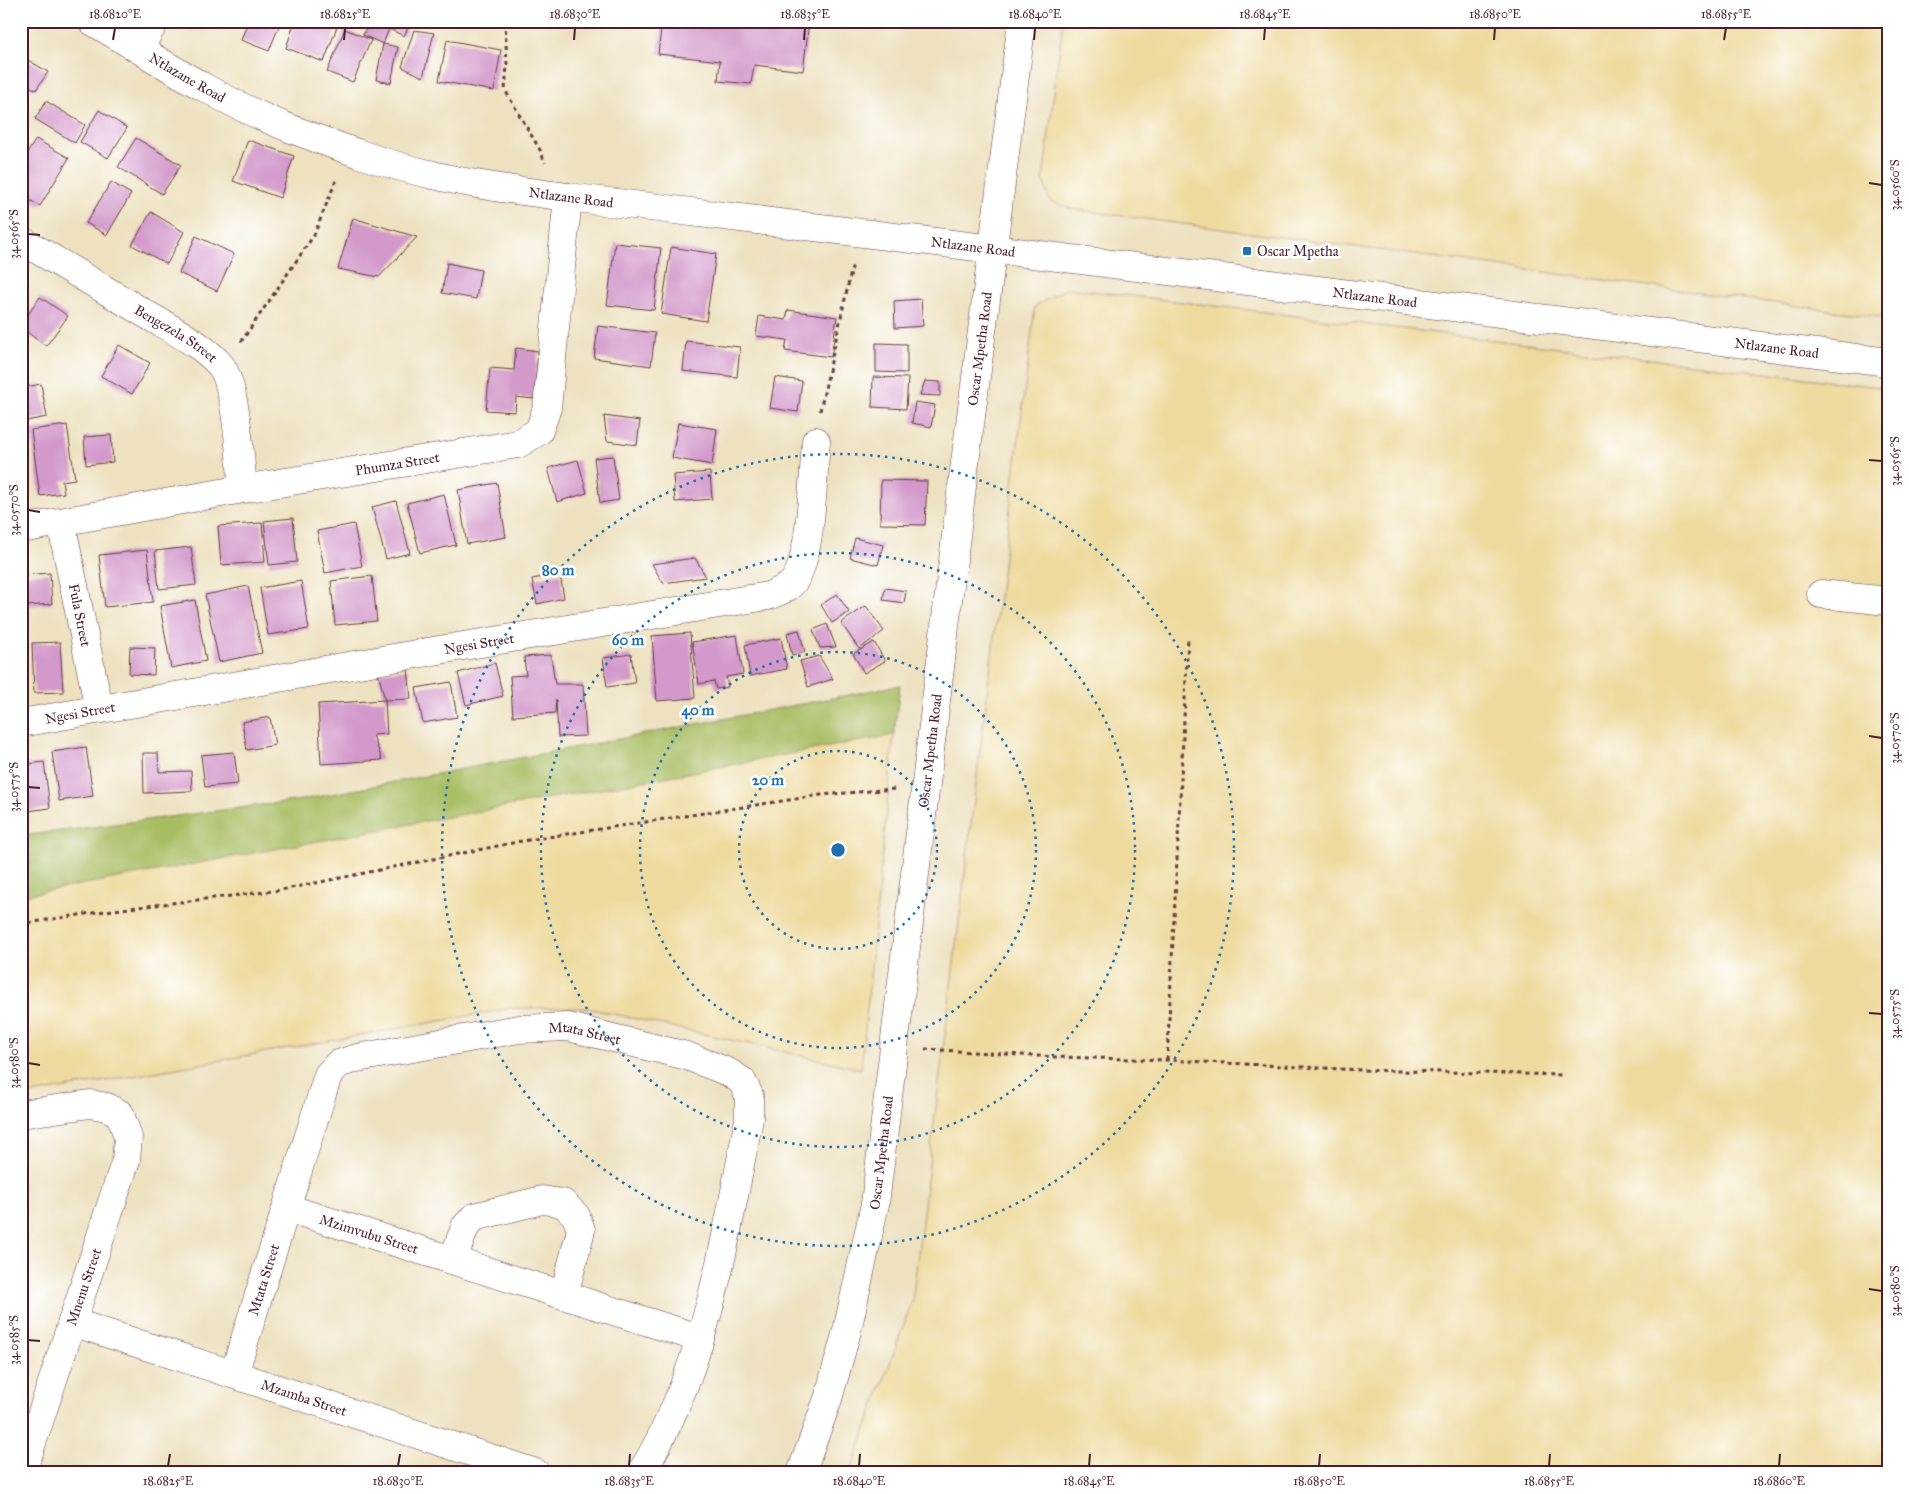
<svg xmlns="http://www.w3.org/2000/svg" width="1909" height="1494" font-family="'IM FELL Great Primer',serif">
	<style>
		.green { fill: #a7bd62; stroke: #786e46 }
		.sand { fill: #eeda9e; stroke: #9c7c64 }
		.building { fill: #d399ca }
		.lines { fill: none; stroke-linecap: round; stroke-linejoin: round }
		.minor-casing { stroke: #623c41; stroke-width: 29 }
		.tertiary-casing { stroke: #623c41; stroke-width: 29 }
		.path { stroke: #623c41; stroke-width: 3; stroke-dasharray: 4 4; stroke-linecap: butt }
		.minor { stroke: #fff; stroke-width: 28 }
		.tertiary { stroke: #fff; stroke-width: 28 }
		.ticks { fill: none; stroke: #4a1f2b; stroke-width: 2 }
		.ring { fill: none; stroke: #1f6fb2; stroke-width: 2.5; stroke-dasharray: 2.5 5 }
		.poi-dot { fill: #1f6fb2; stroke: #fff; stroke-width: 2 }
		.labels { text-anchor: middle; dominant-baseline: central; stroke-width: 5; stroke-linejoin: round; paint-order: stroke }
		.street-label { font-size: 14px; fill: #4a1f2b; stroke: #fff }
		.poi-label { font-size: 14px; fill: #4a1f2b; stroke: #fff; text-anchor: start }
		.centre { fill: #1f6fb2; stroke: #fff; stroke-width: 2.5 }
		.ring-label { font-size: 15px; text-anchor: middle; font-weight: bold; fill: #1f6fb2; stroke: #fff; stroke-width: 5; stroke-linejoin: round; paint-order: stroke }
		.neatline { fill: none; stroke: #4a1f2b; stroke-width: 2 }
		.ticks-label { font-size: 12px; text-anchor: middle; fill: #4a1f2b }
	</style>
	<rect width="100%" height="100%" fill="#fff"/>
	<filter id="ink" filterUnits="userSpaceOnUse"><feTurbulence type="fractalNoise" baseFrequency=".02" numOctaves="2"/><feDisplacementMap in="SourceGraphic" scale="10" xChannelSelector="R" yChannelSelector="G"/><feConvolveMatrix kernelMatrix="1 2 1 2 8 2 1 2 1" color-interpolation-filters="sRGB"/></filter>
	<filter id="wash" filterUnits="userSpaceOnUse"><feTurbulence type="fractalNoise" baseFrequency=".0096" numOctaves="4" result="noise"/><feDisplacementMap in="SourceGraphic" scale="20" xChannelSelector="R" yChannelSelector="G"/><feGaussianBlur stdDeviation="1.12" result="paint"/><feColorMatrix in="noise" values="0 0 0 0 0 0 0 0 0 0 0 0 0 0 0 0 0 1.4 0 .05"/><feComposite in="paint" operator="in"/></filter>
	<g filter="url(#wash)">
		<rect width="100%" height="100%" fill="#ede1c0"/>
		<path class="green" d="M 900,685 L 894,735 L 21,896 L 21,836 L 301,800 Z"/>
		<path class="sand" d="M 1063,21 L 1888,21 L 1888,318 L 1071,209 L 1050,201 L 1043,180 Z
			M 1067,288 L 1888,388 L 1888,1473 L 850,1473 L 912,1302 L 1035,306 Z
			M 894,735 L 861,1069 L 587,1008 L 512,1008 L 21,1096 L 21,896 Z"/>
		<g id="blocks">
			<path class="building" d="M 248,21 L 281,21 L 269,51 L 241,40 Z
				M 295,21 L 339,21 L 324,62 L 286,48 Z
				M 370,21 L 411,22 L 404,36 L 389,29 L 383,44 L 398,47 L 391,83 L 376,80 L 383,44 L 363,35 Z
				M 662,21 L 809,22 L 803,71 L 754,65 L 751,84 L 718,81 L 720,61 L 658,54 Z
				M 345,29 L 371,40 L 353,82 L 327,72 Z
				M 414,30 L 434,33 L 423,77 L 402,67 Z
				M 447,40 L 501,50 L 494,91 L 439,81 Z
				M 28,60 L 48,72 L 36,90 L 21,81 L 21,71 Z
				M 46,101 L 85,125 L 75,143 L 35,119 Z
				M 99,110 L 127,128 L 108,158 L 80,142 Z
				M 136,138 L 181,165 L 162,194 L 118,167 Z
				M 36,139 L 69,158 L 40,206 L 21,195 L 21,163 Z
				M 248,140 L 294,156 L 280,198 L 233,181 Z
				M 111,182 L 131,194 L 107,235 L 86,223 Z
				M 151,212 L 184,232 L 167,264 L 132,245 Z
				M 353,218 L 417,237 L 379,277 L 338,269 Z
				M 196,236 L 234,254 L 217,291 L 179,273 Z
				M 615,243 L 661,248 L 654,310 L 607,305 Z
				M 671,247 L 716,254 L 706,321 L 661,314 Z
				M 447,263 L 481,270 L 476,299 L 442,293 Z
				M 40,297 L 68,316 L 46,346 L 21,328 L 21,325 Z
				M 921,299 L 923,326 L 895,328 L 894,301 Z
				M 788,310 L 837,317 L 831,357 L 785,351 L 787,340 L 756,336 L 759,316 L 786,320 Z
				M 598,326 L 655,333 L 651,366 L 594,358 Z
				M 686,341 L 740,347 L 737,377 L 683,371 Z
				M 876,343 L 907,344 L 907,373 L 876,372 Z
				M 119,345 L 150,363 L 132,394 L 101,376 Z
				M 516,348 L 538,351 L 534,399 L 516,397 L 515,412 L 486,410 L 490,368 L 514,370 Z
				M 775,377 L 802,381 L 798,412 L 770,408 Z
				M 873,377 L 908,378 L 906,409 L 872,407 Z
				M 925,381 L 940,382 L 940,396 L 920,395 Z
				M 41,384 L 47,417 L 21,422 L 21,388 Z
				M 915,402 L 935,405 L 931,427 L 912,423 Z
				M 604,416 L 640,421 L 637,445 L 607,441 Z
				M 678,423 L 717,429 L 712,465 L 672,458 Z
				M 67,425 L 75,479 L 62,481 L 64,493 L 40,496 L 31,430 Z
				M 111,435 L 113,462 L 86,465 L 84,437 Z
				M 22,453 L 26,476 L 21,477 L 21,454 Z
				M 613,456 L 619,500 L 600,503 L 594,458 Z
				M 578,460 L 587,493 L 557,502 L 548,468 Z
				M 710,472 L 712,499 L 675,502 L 673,475 Z
				M 881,480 L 927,481 L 925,525 L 880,524 Z
				M 497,483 L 506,537 L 467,544 L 458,490 Z
				M 444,494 L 456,545 L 420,553 L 407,503 Z
				M 396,501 L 410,553 L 386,559 L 372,507 Z
				M 293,518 L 297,562 L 269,565 L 264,521 Z
				M 262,523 L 265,562 L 221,565 L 218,526 Z
				M 354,524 L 362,566 L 325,573 L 317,531 Z
				M 855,538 L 883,545 L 878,565 L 850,558 Z
				M 191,547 L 196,585 L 159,589 L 155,551 Z
				M 147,550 L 153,602 L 105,607 L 99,555 Z
				M 695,558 L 706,577 L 663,583 L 652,564 Z
				M 50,573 L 52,604 L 27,606 L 24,575 Z
				M 560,574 L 564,598 L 537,604 L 532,579 Z
				M 372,576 L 377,621 L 335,625 L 331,581 Z
				M 301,581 L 309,629 L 268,635 L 260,588 Z
				M 248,586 L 262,653 L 219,662 L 205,595 Z
				M 885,588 L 906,591 L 904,603 L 883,600 Z
				M 837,594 L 849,612 L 832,623 L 821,605 Z
				M 195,600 L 206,661 L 171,668 L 160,606 Z
				M 866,606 L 884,631 L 859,649 L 841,623 Z
				M 827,624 L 836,647 L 820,648 L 813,630 Z
				M 799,630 L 805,652 L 792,655 L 787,633 Z
				M 690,633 L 695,698 L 657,701 L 652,636 Z
				M 737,635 L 743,674 L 726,677 L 728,687 L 716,689 L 714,681 L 699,684 L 692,642 Z
				M 781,638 L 787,669 L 750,676 L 745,645 Z
				M 60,642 L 63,692 L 34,693 L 32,643 Z
				M 874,642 L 885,661 L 864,673 L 853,654 Z
				M 130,647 L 155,648 L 154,675 L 129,674 Z
				M 631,654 L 635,683 L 607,687 L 603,658 Z
				M 551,655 L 555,684 L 583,684 L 586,736 L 558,737 L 556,699 L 555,713 L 513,716 L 510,676 L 526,675 L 524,657 Z
				M 819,656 L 833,679 L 808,687 L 800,661 Z
				M 495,663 L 503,696 L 466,705 L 458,673 Z
				M 408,669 L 411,699 L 385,700 L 378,673 Z
				M 451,682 L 457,717 L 423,723 L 416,688 Z
				M 385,700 L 387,734 L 373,735 L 382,760 L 321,764 L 318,704 Z
				M 270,717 L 275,745 L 247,750 L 242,722 Z
				M 86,747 L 93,796 L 59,801 L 52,752 Z
				M 234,752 L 238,784 L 205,787 L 201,755 Z
				M 143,753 L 158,753 L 159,772 L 191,771 L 192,791 L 144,793 Z
				M 44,762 L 50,808 L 21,812 L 21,765 Z"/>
		</g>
	</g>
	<g filter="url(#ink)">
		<use href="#blocks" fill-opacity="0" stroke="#623c41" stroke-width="1"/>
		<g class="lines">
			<g class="minor-casing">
				<g id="minor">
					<path d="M 139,49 L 155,21"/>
					<path id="s1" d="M 21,240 C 64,266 107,291 149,316 C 171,329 205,346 221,366 C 237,388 240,460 243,489"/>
					<path id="s2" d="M 61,522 L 99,709"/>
					<path id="s3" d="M 21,529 L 243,489 L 518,444 L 539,431 L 547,408 L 568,197"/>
					<path d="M 1821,594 L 1888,601"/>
					<path id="s4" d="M 21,723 L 445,649 L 768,596 C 777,592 788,589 794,581 C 812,556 813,474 816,441"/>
					<path d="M 21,1114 L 90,1104 L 107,1107 L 120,1114 L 128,1137 L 126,1160 L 22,1473"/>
					<path id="s5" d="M 287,1208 L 699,1338"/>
					<path d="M 453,1260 L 465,1227 L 474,1217 L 542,1200 L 563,1203 L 576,1216 L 581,1230 L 564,1295"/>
					<path id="s6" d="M 72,1322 L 536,1473"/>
					<path id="s7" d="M 234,1374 L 328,1075 L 338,1064 L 357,1058 L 519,1029 L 568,1027 L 687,1056 L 728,1072 L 742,1081 L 749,1095 L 749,1119 C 725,1239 707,1367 641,1473"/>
				</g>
			</g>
			<g class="tertiary-casing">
				<g id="tertiary">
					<path id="s8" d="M 92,21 C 156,59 220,101 289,128 C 336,146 384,164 433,175 C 477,186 523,191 568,197 L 993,249 L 1888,362"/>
					<path id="s9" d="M 801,1473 L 828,1399 L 847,1331 L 875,1204 L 962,486 L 1022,21"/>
				</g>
			</g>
			<path class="path" d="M 505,21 L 507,65 L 505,90 L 540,150 L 545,163
				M 241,342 L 314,235 L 337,178
				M 820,411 L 853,263
				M 21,924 L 105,911 L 281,890 L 522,841 L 821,795 L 895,789
				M 925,1049 L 1055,1057 L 1167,1060 L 1361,1070 L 1563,1075
				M 1167,1060 L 1188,638"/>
			<use href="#minor" class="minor"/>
			<use href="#tertiary" class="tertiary"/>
		</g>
	</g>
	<path class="ticks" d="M 113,40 L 115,28M 344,40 L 345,28M 574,40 L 575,28M 804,40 L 805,28M 1034,40 L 1035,28M 1264,40 L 1265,28M 1494,40 L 1495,28M 1724,40 L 1726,28M 1869,183 L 1882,185M 28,234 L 40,235M 1869,460 L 1882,461M 28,510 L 40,512M 1869,736 L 1882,738M 28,787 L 40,788M 1869,1013 L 1882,1014M 28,1063 L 40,1065M 1869,1289 L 1882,1291M 28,1340 L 40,1341M 168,1466 L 170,1454M 398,1466 L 400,1454M 629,1466 L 630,1454M 859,1466 L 860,1454M 1089,1466 L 1090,1454M 1319,1466 L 1320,1454M 1549,1466 L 1550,1454M 1779,1466 L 1780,1454"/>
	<g class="ring">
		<circle cx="838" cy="850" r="99"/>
		<circle cx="838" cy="850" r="198"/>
		<circle cx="838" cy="850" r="297"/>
		<circle cx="838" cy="850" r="396"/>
	</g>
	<rect class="poi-dot" x="1242" y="246" width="10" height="10" rx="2.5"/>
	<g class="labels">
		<g class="street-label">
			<text stroke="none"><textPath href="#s8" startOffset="111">Ntlazane Road</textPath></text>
			<text stroke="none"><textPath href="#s8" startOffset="516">Ntlazane Road</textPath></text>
			<text stroke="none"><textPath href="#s8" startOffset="921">Ntlazane Road</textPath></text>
			<text stroke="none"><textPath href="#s8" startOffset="1326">Ntlazane Road</textPath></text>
			<text stroke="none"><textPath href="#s1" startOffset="181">Bengezela Street</textPath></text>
			<text stroke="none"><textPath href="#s8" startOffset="1731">Ntlazane Road</textPath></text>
			<text stroke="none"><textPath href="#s9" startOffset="1141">Oscar Mpetha Road</textPath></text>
			<text stroke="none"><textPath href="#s3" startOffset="382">Phumza Street</textPath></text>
			<text stroke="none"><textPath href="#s2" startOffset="95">Fula Street</textPath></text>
			<text stroke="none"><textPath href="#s4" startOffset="465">Ngesi Street</textPath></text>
			<text stroke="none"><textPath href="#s4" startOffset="60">Ngesi Street</textPath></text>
			<text stroke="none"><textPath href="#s9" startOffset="736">Oscar Mpetha Road</textPath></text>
			<text stroke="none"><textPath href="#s7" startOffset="579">Mtata Street</textPath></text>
			<text stroke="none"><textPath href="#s9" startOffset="331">Oscar Mpetha Road</textPath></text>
			<text stroke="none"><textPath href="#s5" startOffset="86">Mzimvubu Street</textPath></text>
			<text stroke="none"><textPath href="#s7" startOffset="99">Mtata Street</textPath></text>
			<text transform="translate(84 1287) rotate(-71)">Mnenu Street</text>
			<text stroke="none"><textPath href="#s6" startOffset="244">Mzamba Street</textPath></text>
		</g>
		<g class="poi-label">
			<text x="1257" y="251">Oscar Mpetha</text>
		</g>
	</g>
	<circle cx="838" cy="850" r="8" class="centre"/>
	<g class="ring-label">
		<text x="558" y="575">80 m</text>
		<text x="628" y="645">60 m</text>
		<text x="698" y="715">40 m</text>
		<text x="768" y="785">20 m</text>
	</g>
	<rect width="1909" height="1494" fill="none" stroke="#fff" stroke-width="55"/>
	<rect x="28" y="28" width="1854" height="1438" class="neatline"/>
	<g class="ticks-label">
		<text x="115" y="18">18.6820°E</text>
		<text x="345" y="18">18.6825°E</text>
		<text x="575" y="18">18.6830°E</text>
		<text x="805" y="18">18.6835°E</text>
		<text x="1035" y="18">18.6840°E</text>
		<text x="1265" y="18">18.6845°E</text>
		<text x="1495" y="18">18.6850°E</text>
		<text x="1726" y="18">18.6855°E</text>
		<text transform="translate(1895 185) rotate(-90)" y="4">34.0560°S</text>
		<text transform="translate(14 234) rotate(-90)" y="4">34.0565°S</text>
		<text transform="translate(1895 461) rotate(-90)" y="4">34.0565°S</text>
		<text transform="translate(14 510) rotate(-90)" y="4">34.0570°S</text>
		<text transform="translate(1895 738) rotate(-90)" y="4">34.0570°S</text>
		<text transform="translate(14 787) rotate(-90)" y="4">34.0575°S</text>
		<text transform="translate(1895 1014) rotate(-90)" y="4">34.0575°S</text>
		<text transform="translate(14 1063) rotate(-90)" y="4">34.0580°S</text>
		<text transform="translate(1895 1291) rotate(-90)" y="4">34.0580°S</text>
		<text transform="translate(14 1340) rotate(-90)" y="4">34.0585°S</text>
		<text x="168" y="1485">18.6825°E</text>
		<text x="398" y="1485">18.6830°E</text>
		<text x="629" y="1485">18.6835°E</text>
		<text x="859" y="1485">18.6840°E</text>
		<text x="1089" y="1485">18.6845°E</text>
		<text x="1319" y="1485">18.6850°E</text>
		<text x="1549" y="1485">18.6855°E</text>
		<text x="1779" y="1485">18.6860°E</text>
	</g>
</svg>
